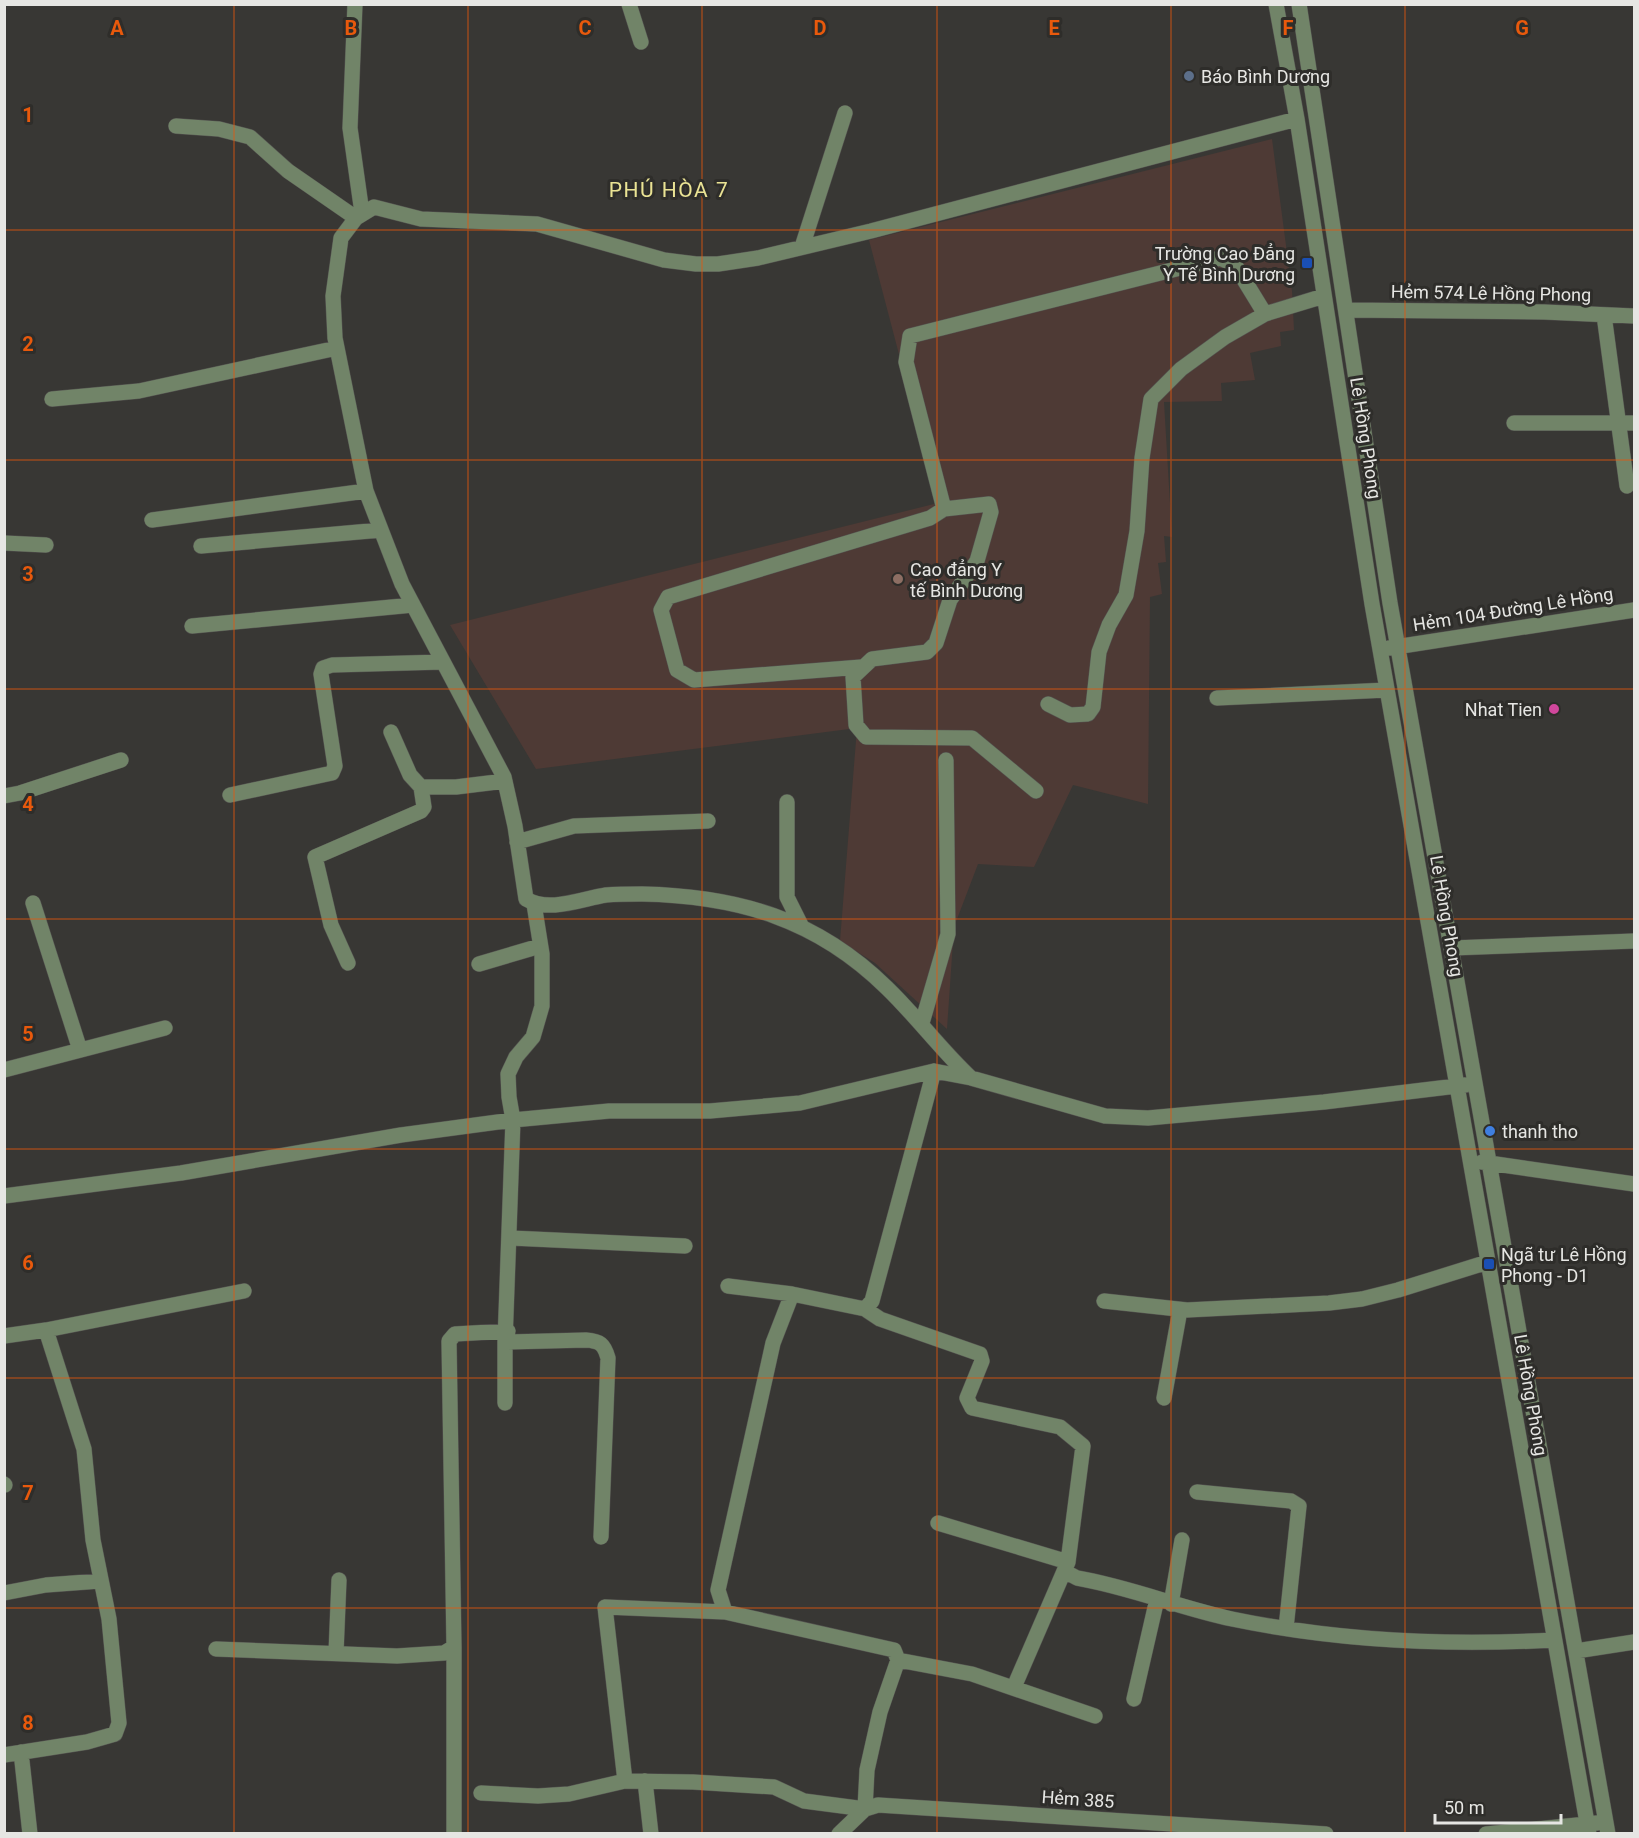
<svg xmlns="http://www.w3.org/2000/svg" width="1639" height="1838" font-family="Roboto,sans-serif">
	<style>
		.education { fill: #4e3a35 }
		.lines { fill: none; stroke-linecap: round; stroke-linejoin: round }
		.minor-casing { stroke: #545350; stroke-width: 16 }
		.minor { stroke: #718468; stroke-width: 15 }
		.grid { fill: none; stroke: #e8590c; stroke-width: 1.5; stroke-opacity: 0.55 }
		.service-dot { fill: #5c6f8a; stroke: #2e2d2a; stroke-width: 2 }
		.transit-dot { fill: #1a4fb4; stroke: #2e2d2a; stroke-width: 2 }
		.education-dot { fill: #8d6e63; stroke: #2e2d2a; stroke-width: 2 }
		.hotel-dot { fill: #d1479c; stroke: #2e2d2a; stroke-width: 2 }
		.shop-dot { fill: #3f7fe0; stroke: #2e2d2a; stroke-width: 2 }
		.labels { text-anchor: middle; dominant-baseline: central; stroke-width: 6; stroke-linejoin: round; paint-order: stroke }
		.poi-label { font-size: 18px; fill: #e6e6e3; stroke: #2e2d2a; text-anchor: start }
		.street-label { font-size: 18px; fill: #e6e6e3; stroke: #2e2d2a }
		.quarter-label { font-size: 21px; letter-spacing: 1.5px; fill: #eae394; stroke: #2e2d2a }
		.grid-label { font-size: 20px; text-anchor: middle; font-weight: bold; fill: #e8590c; stroke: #2e2d2a; stroke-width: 6; stroke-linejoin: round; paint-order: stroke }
	</style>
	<rect width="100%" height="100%" fill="#383734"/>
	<path class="education" d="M 1272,139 L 1292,291 L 1294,330 L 1280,332 L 1281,346 L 1250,353 L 1255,380 L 1221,383 L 1222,401 L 1164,402 L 1172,537 L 1164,536 L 1166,562 L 1158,563 L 1162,594 L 1150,597 L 1148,804 L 1073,785 L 1034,867 L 978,864 L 954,927 L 947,1029 L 875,963 L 840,941 L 857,728 L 536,769 L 450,625 L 938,503 L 869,240 Z"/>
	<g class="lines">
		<g class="minor-casing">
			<path id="minor" d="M 355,4 L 350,128 L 362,213
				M 629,4 L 641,42
				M 1276,4 L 1297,119 L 1372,604 L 1589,1834
				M 1299,4 L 1390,603 L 1608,1834
				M 176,126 L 219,129 L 250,137 L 288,171 L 356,218
				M 802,247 L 845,113
				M 1346,310 L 1544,312 L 1634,316
				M 1604,315 L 1627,486
				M 52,399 L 139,391 L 337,348
				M 1514,423 L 1634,423
				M 944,509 L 989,504 L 991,512 L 977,561 L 950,600 L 936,643 L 927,652 L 872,659 L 853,677 L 856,725 L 866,737 L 972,738 L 1036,791
				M 152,520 L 366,491
				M 4,543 L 46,545
				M 201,546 L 381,530
				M 192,626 L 413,605
				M 1389,648 L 1634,610
				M 861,667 L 694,680 L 677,670 L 661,610 L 668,597 L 930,518 L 944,509 L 906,362 L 910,336 L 1220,258 L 1235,265 L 1265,314
				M 1217,698 L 1387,690
				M 1048,704 L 1070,715 L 1088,714 L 1093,707 L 1099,652 L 1109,625 L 1126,595 L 1137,531 L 1142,458 L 1151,399 L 1181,369 L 1225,337 L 1265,314 L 1324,296
				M 391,732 L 410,775 L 421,787 L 456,787 L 505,781
				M 230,795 L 332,773 L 335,766 L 321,674 L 323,668 L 332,665 L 443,662
				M 4,796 L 20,793 L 121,760
				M 787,802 L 787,897 L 802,927
				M 517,842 L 574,826 L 708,821
				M 33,903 L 80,1050
				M 534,904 L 542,954 L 542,1006 L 533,1037 L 516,1057 L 508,1074 L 509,1097 L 513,1120 L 505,1342 L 586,1340 C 600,1341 604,1344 608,1358 L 601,1537
				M 1452,948 L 1634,941
				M 348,963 L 331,925 L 315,857 L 421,811 L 424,807 L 421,787
				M 479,964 L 540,946
				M 922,1023 L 948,934 L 946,760
				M 4,1070 L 165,1028
				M 971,1078 C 941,1050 917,1017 887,988 C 817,919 738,896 642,894 C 631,894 618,894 606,895 C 581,899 549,913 526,899 L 515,826 L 504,777 L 402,584 L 366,491 L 335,338 L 333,296 L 341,238 L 356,218 L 374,207 L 421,219 L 537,224 L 664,260 L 696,264 L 718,264 L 758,258 L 871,231 L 1297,119
				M 1482,1162 L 1634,1184
				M 4,1196 L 181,1173 L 401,1135 L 513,1120 L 609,1111 L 710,1111 L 800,1103 L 934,1071 L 971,1078 L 1105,1116 L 1148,1118 L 1324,1102 L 1465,1085
				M 511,1238 L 685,1246
				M 728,1286 L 792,1294 L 865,1309 L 872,1301 L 934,1071
				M 1104,1301 L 1187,1310 L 1329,1303 L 1362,1299 L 1398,1290 L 1488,1262
				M 865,1309 L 880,1319 L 980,1354 L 982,1361 L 967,1398 L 972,1408 L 1060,1427 L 1083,1446 L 1068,1562 L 1014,1687
				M 46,1330 L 244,1291
				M 4,1336 L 46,1330 L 84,1449 L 93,1540 L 109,1619 L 119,1723 L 115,1734 L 87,1742 L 4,1755
				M 1164,1398 L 1180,1310
				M 505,1403 L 505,1342
				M 4,1484 L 5,1485
				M 1197,1492 L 1291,1501 L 1299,1506 L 1286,1628
				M 938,1523 L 1068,1562
				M 1064,1571 L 1077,1578 C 1130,1587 1180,1608 1232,1619 C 1338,1641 1446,1646 1554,1640
				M 4,1593 L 46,1585 L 100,1581
				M 1171,1604 L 1182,1540
				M 216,1649 L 397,1656 L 444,1653 L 454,1647 L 449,1341 L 455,1334 L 508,1331
				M 1576,1651 L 1634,1642
				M 336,1653 L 339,1580
				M 898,1660 L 972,1674 L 1095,1716
				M 1134,1699 L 1157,1599
				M 21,1752 L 30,1834
				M 625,1781 L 605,1607 L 725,1612
				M 645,1781 L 651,1834
				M 481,1793 L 538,1796 L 569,1794 L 625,1781 L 693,1782 L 774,1787 L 804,1801 L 865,1809 L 867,1770 L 880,1712 L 898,1660 L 894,1650 L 725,1612 L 718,1590 L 773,1343 L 792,1294
				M 454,1834 L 454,1647
				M 839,1834 L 865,1809 L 878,1805 L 1326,1834
				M 1486,1834 L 1597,1823"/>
		</g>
		<use href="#minor" class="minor"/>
	</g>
	<path class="grid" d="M 234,4 L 234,1834M 468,4 L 468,1834M 702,4 L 702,1834M 937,4 L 937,1834M 1171,4 L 1171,1834M 1405,4 L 1405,1834M 4,230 L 1634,230M 4,460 L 1634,460M 4,689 L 1634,689M 4,919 L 1634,919M 4,1149 L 1634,1149M 4,1378 L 1634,1378M 4,1608 L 1634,1608"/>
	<circle class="service-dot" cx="1189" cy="76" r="6"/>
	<g class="transit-dot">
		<rect x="1301" y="257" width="12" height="12" rx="3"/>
		<rect x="1483" y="1258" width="12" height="12" rx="3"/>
	</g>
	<circle class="education-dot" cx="898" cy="579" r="6"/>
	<circle class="hotel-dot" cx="1554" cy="709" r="6"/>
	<circle class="shop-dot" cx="1490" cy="1131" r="6"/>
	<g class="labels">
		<g class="poi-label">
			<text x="1201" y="76">Báo Bình Dương</text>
			<text x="1295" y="253" text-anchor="end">Trường Cao Đẳng<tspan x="1295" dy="21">Y Tế Bình Dương</tspan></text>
			<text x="910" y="569">Cao đẳng Y<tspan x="910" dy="21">tế Bình Dương</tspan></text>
			<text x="1542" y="709" text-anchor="end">Nhat Tien</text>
			<text x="1502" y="1131">thanh tho</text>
			<text x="1501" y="1254">Ngã tư Lê Hồng<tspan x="1501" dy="21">Phong - D1</tspan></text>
		</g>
		<g class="street-label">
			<text transform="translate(1491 293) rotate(1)">Hẻm 574 Lê Hồng Phong</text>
			<text transform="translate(1366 438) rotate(81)">Lê Hồng Phong</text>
			<text transform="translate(1513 609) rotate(-9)">Hẻm 104 Đường Lê Hồng</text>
			<text transform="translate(1447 916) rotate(80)">Lê Hồng Phong</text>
			<text transform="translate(1531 1395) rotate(80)">Lê Hồng Phong</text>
			<text transform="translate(1078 1799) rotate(4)">Hẻm 385</text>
		</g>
		<g class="quarter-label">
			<text x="669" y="190">PHÚ HÒA 7</text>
		</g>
	</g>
	<g class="grid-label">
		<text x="117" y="35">A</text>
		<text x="351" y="35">B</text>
		<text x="585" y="35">C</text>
		<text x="820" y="35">D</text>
		<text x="1054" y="35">E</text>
		<text x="1288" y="35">F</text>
		<text x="1522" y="35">G</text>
		<text x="28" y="122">1</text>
		<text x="28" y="351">2</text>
		<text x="28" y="581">3</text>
		<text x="28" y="811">4</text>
		<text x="28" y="1041">5</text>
		<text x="28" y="1270">6</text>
		<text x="28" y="1500">7</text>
		<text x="28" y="1730">8</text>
	</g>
	<rect width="1639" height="1838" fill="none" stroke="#e6e6e3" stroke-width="12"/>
	<path d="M1435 1814v9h126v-9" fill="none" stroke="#e6e6e3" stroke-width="3"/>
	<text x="1444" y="1814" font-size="18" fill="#e6e6e3" stroke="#2e2d2a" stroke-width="4.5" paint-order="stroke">50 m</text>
</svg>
